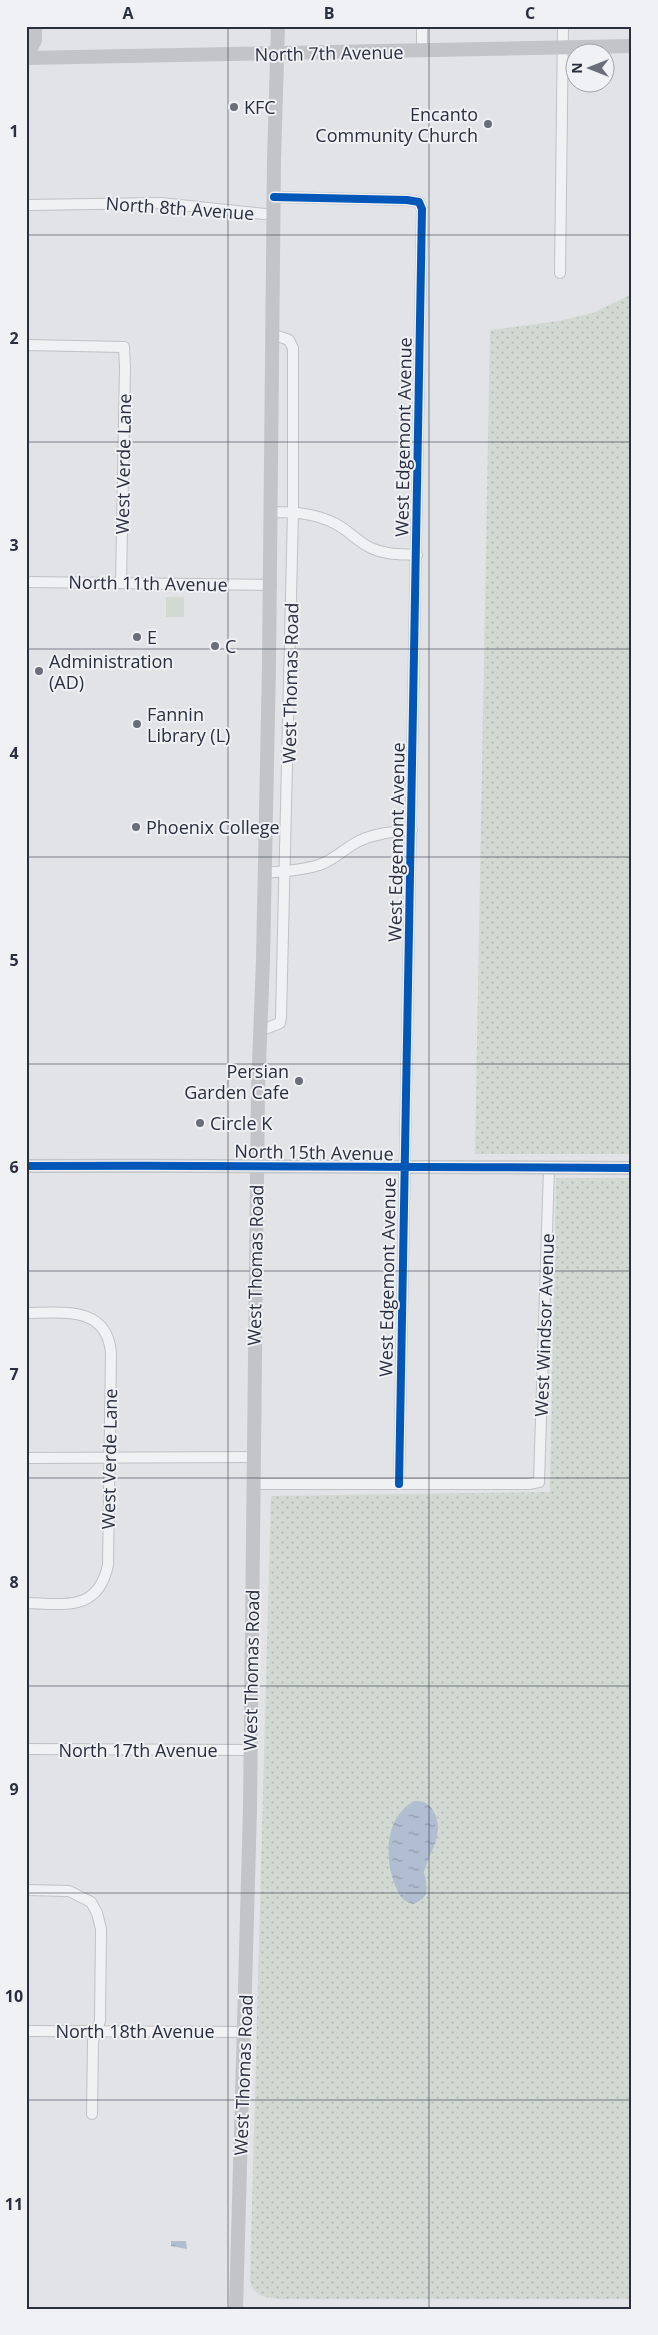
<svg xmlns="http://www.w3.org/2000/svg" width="658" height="2335" font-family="'Open Sans',sans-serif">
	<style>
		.grass { fill: url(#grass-dots) }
		.green { fill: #d1d9d2 }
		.water { fill: url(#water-ripples) }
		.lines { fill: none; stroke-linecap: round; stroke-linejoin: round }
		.street-casing { stroke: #bfc1c4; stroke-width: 12 }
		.street { stroke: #f0f1f3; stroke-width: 10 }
		.secondary { stroke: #c2c4c8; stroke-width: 14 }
		.cycleway-casing { stroke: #eff1f5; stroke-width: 11 }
		.cycleway { stroke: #0057b8; stroke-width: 8 }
		.grid { fill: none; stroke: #292f3e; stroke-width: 1; stroke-opacity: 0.55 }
		.poi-dot { fill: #696e79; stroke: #eff1f5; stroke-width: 2 }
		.labels { text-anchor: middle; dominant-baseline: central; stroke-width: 4; stroke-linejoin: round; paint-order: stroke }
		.street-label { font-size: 18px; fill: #292f3e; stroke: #eff1f5 }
		.poi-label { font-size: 18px; fill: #292f3e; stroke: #eff1f5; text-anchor: start }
		.neatline { fill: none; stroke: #292f3e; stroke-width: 2 }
		.grid-label { font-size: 16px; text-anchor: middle; font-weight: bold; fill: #292f3e }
	</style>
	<defs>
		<pattern id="grass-dots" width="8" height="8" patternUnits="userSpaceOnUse" patternTransform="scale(1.25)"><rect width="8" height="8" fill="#d1d9d2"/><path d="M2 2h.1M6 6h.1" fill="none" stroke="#b3bbb5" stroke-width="1.8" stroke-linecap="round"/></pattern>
		<pattern id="water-ripples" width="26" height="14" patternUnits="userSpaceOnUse" patternTransform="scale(1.25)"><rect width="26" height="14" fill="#b1bdd0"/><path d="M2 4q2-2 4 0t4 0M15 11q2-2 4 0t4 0" fill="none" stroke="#909aaa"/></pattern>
	</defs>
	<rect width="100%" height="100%" fill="#e1e3e6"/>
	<path class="grass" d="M 632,294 L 632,1154 L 475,1154 L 490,330 L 559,321 L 593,313 Z
		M 556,1178 L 632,1178 L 632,2299 L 282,2299 C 267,2298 254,2298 250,2281 L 271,1496 L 550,1492 Z"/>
	<path class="green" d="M 166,597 L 184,597 L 184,617 L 166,617 Z"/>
	<path class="water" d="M 415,1801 C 424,1801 430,1804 434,1812 C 445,1835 430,1850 424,1872 C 427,1887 431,1897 413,1904 C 402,1902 399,1894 395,1885 C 384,1858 385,1815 415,1801 Z
		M 171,2241 L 186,2241 L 187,2249 L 171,2246 Z"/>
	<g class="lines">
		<g class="street-casing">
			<path id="street" d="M 422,51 L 422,26
				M 274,197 L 407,200 L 419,202 L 422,209 L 399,1484
				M 26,205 L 161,203 L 274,215
				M 560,273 L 563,26
				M 26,345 L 124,347 L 125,367 L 121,582
				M 271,512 C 294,512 315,513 336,524 C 348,530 358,542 371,548 C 386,555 401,554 417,555
				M 26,582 L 271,585
				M 265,873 C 283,871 301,871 319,865 C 334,860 345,848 359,841 C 376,833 393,832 412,830
				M 260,1031 L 280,1023 L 281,1017 L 293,512 L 293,348 L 289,340 L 272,334
				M 26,1313 C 62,1313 107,1305 111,1353 L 108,1565 C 98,1612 65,1604 26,1603
				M 26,1458 L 253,1457
				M 253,1484 L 529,1484 L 539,1482 L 549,1168
				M 26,1749 L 250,1750
				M 26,1890 L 69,1891 L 91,1902 L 97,1913 L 101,1929 L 100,2021 L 93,2041 L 92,2114
				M 26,2031 L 244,2032"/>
		</g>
		<use href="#street" class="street"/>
		<path class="secondary" d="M 26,58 L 632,46
			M 26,58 L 35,40 L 35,26
			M 26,1166 C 228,1165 430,1167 632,1168
			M 236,2309 L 250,1809 L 258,1091 L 263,960 L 269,665 L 274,159 L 278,26"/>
		<g class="cycleway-casing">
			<path id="cycleway" d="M 274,197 L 407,200 L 419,202 L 422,209 L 399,1484
				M 26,1166 C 228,1165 430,1167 632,1168"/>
		</g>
		<use href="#cycleway" class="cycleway"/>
	</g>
	<path class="grid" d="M 228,26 L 228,2309M 429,26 L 429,2309M 26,235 L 632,235M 26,442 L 632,442M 26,649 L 632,649M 26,857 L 632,857M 26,1064 L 632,1064M 26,1271 L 632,1271M 26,1478 L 632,1478M 26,1686 L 632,1686M 26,1893 L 632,1893M 26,2100 L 632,2100"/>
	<g class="poi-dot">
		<circle cx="234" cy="107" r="5"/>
		<circle cx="488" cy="124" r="5"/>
		<circle cx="137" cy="637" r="5"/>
		<circle cx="215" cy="646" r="5"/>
		<circle cx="39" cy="671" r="5"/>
		<circle cx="137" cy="724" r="5"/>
		<circle cx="136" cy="827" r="5"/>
		<circle cx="299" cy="1081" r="5"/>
		<circle cx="200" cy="1123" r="5"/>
	</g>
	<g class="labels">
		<g class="street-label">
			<text transform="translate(329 53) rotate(-1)">North 7th Avenue</text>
			<text transform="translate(180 208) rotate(4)">North 8th Avenue</text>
			<text transform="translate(403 437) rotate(-89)">West Edgemont Avenue</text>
			<text transform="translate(123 464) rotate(-89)">West Verde Lane</text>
			<text transform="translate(148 583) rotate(1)">North 11th Avenue</text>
			<text transform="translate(290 683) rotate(-89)">West Thomas Road</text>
			<text transform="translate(396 842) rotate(-89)">West Edgemont Avenue</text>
			<text transform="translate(314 1152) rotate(1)">North 15th Avenue</text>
			<text transform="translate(255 1265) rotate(-89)">West Thomas Road</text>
			<text transform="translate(387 1277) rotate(-89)">West Edgemont Avenue</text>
			<text transform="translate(544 1325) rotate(-88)">West Windsor Avenue</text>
			<text transform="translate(109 1459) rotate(-89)">West Verde Lane</text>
			<text transform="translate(251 1670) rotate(-89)">West Thomas Road</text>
			<text x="138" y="1750">North 17th Avenue</text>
			<text x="135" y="2031">North 18th Avenue</text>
			<text transform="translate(243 2075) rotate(-88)">West Thomas Road</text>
		</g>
		<g class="poi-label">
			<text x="244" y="107">KFC</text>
			<text x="478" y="114" text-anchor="end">Encanto<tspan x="478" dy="21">Community Church</tspan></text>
			<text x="147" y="637">E</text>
			<text x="225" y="646">C</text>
			<text x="49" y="661">Administration<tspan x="49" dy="21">(AD)</tspan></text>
			<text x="147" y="714">Fannin<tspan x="147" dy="21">Library (L)</tspan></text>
			<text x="146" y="827">Phoenix College</text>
			<text x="289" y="1071" text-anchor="end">Persian<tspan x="289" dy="21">Garden Cafe</tspan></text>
			<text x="210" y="1123">Circle K</text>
		</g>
	</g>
	<rect width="658" height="2335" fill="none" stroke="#eff1f5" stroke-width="55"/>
	<g transform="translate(590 68) rotate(270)"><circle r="24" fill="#eff1f5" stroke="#a0a3ac"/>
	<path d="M0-4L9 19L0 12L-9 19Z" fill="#696e79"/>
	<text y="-8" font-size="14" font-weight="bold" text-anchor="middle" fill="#292f3e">N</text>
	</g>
	<rect x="28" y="28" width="602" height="2280" class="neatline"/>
	<g class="grid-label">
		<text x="128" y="19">A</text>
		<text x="329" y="19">B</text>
		<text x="530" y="19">C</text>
		<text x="14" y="137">1</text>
		<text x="14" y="344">2</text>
		<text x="14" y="551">3</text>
		<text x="14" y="759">4</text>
		<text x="14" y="966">5</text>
		<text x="14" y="1173">6</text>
		<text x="14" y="1380">7</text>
		<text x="14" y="1588">8</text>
		<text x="14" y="1795">9</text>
		<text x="14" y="2002">10</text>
		<text x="14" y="2210">11</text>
	</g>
</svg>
